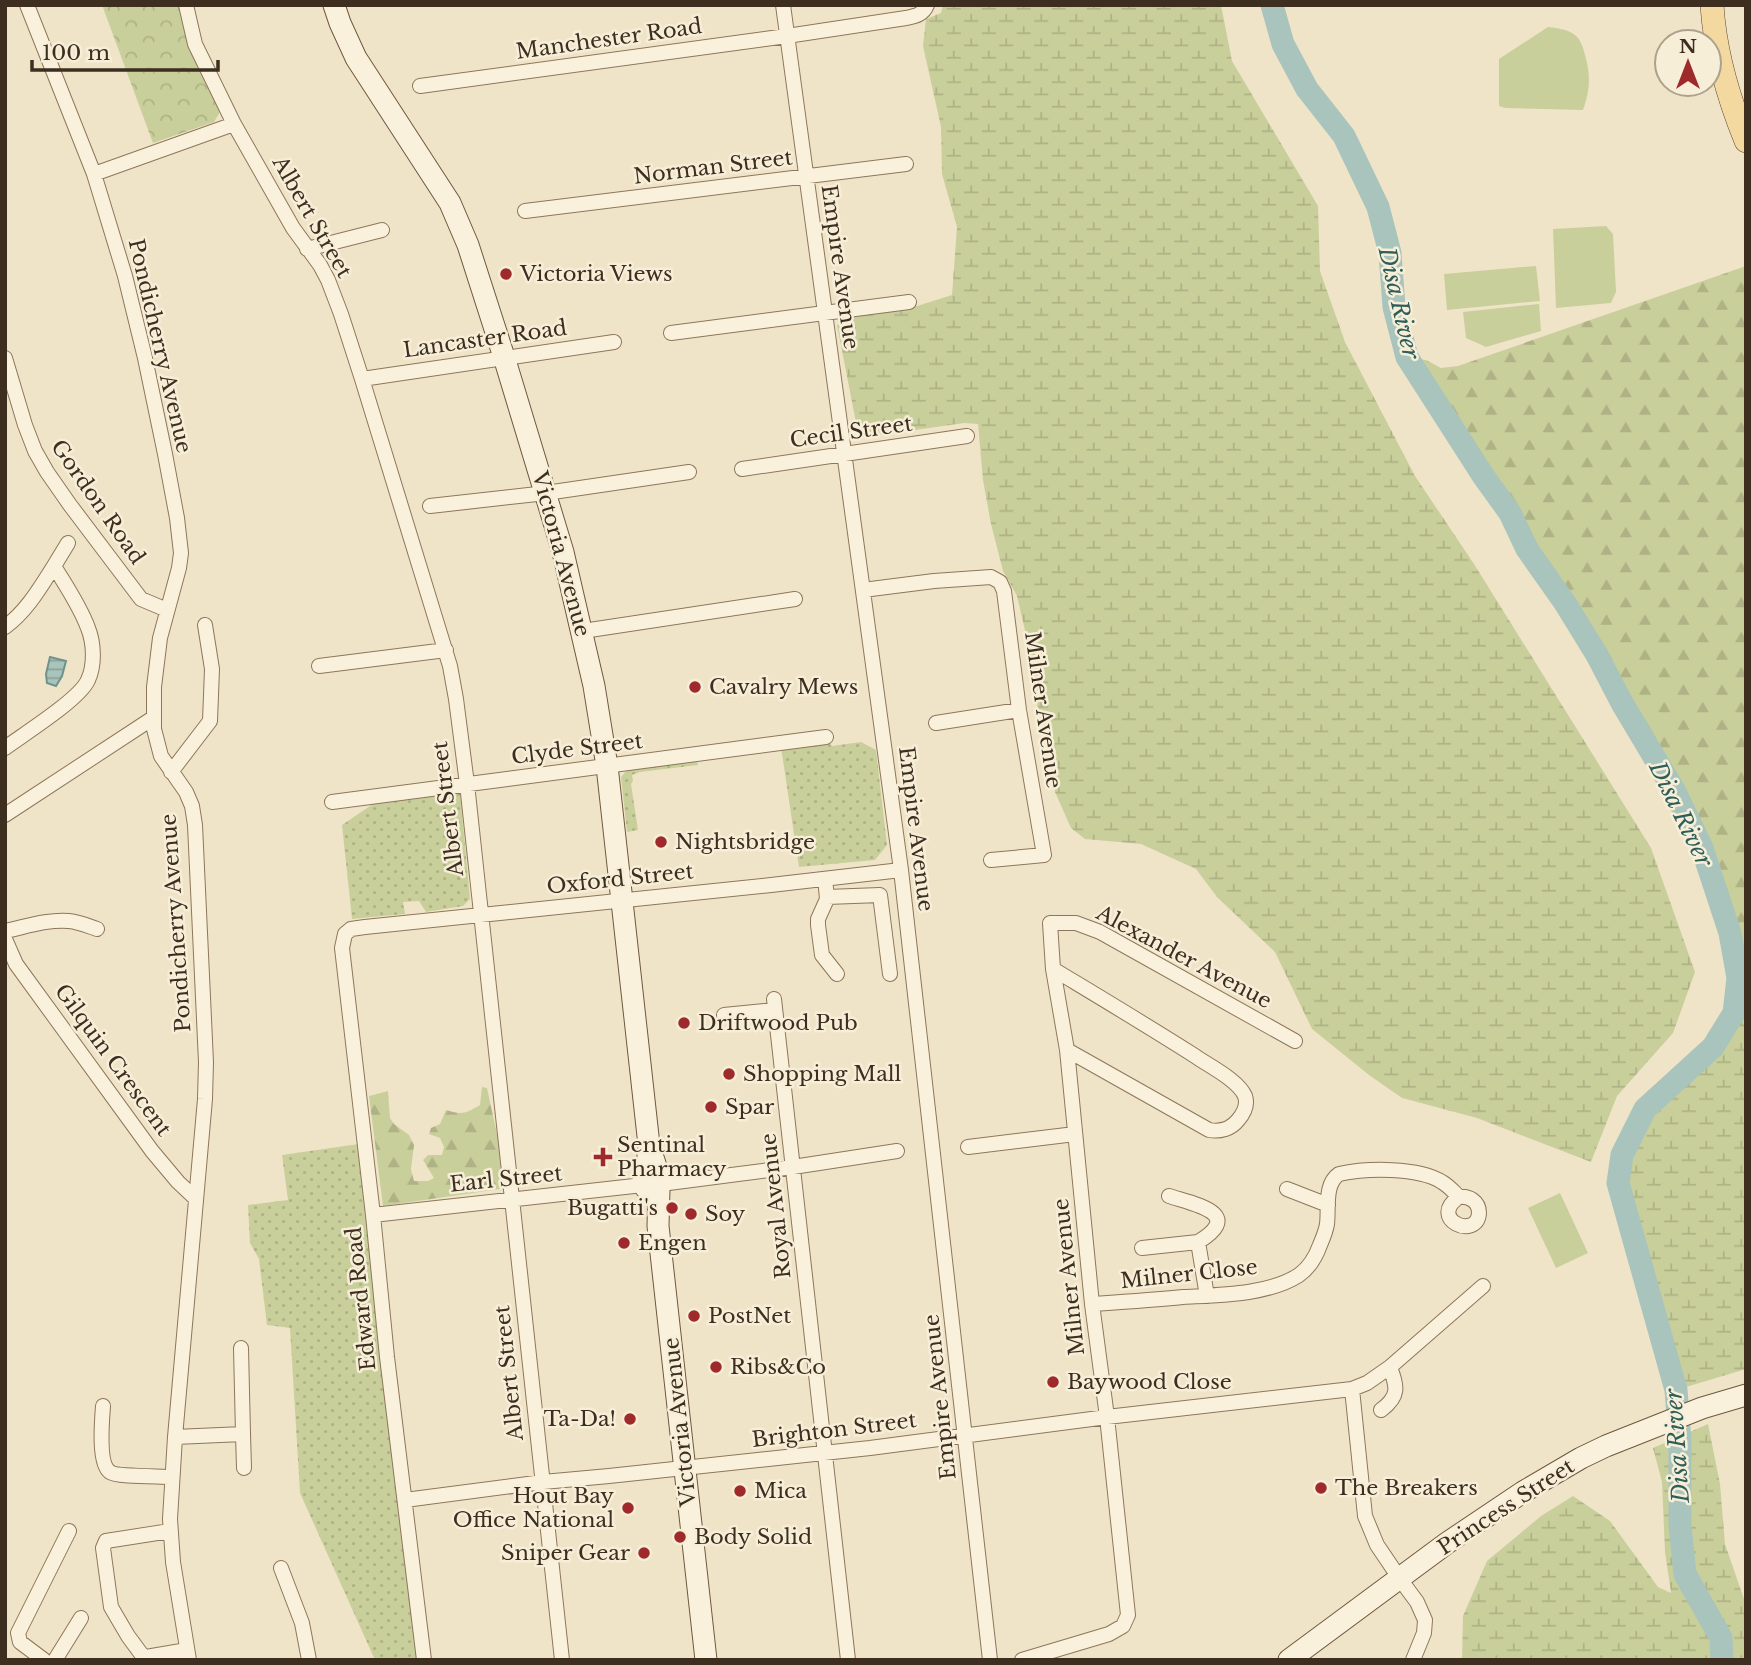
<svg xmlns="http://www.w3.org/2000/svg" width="1751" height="1665" font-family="'Libre Baskerville',serif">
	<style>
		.grass { fill: url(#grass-dots) }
		.forest { fill: url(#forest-firs) }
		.wetland { fill: url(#wetland-marsh) }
		.park { fill: url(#park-crowns) }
		.garden { fill: #c9cf9b }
		.water { fill: url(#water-rules); stroke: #6f938a; stroke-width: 2 }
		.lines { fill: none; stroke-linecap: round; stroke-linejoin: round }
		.river { stroke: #a9c4bc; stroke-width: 23 }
		.street-casing { stroke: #8d765c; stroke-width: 16 }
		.secondary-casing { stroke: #6f573f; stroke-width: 23 }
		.primary-casing { stroke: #5b4430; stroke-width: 24 }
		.street { stroke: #faf1dc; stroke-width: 14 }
		.secondary { stroke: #faf1dc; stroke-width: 21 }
		.primary { stroke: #f3d9a0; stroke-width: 23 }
		.poi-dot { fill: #9e2a2b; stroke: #f7eed8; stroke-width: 2.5 }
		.labels { text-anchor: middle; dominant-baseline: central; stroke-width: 5; stroke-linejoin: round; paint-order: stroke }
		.street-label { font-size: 21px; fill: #3d2e20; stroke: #f7eed8 }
		.poi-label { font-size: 21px; fill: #3d2e20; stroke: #f7eed8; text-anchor: start }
		.water-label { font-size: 23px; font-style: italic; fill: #2f5d5a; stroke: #f7eed8 }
	</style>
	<defs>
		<pattern id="grass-dots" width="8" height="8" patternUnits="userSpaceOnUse" patternTransform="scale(1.75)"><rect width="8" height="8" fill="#c9cf9b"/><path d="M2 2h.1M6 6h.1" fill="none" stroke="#aeb285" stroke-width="1.8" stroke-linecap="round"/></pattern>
		<pattern id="forest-firs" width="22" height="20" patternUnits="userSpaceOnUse" patternTransform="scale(1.75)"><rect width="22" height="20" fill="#c9cf9b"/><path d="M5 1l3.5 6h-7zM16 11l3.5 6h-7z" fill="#aeb285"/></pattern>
		<pattern id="wetland-marsh" width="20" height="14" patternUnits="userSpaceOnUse" patternTransform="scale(1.75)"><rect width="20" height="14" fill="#c9cf9b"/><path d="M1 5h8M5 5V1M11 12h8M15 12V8" fill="none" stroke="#aeb285"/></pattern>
		<pattern id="park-crowns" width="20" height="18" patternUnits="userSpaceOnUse" patternTransform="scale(1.75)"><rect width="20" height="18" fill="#c9cf9b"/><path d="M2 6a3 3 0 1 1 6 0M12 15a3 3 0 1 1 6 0" fill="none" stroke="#aeb285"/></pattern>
		<pattern id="water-rules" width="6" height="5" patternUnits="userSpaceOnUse" patternTransform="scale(1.75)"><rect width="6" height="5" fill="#a9c4bc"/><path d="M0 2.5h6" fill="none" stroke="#8ba098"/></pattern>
	</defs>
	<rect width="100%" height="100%" fill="#f0e4c8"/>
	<path class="grass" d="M 828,742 L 832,746 L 861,742 L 876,750 L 887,845 L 875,860 L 799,867 L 781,747 Z
		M 697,760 L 698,765 L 640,772 L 632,775 L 633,781 L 631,784 L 638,830 L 627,832 L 621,777 L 627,770 Z
		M 460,792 L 470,899 L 463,906 L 426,912 L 419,901 L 403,902 L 405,914 L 352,919 L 342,825 L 373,804 Z
		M 359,1144 L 417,1660 L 375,1660 L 300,1493 L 290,1328 L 267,1325 L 259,1259 L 250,1243 L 248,1205 L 288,1200 L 282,1155 Z"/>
	<path class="forest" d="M 1746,266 L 1746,954 L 1730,933 L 1702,848 L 1675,792 L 1622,703 L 1597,655 L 1565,602 L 1527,549 L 1510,513 L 1484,477 L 1407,357 L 1426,360 L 1441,368 L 1458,366 Z
		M 482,1087 L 487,1088 L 501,1153 L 500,1189 L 383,1206 L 369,1096 L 388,1091 L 390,1118 L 394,1124 L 409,1135 L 414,1145 L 411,1169 L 414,1181 L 428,1181 L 434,1178 L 423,1160 L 428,1155 L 442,1155 L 444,1147 L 440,1138 L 429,1134 L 431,1128 L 440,1124 L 446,1110 C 462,1115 465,1114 480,1105 Z"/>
	<path class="wetland" d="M 943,5 L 1221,5 L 1232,61 L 1318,206 L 1320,271 L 1345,342 L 1415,476 L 1474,564 L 1651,848 L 1695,972 L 1673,1033 L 1617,1096 L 1591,1162 L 1477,1118 L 1402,1098 L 1369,1075 L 1312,1029 L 1275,952 L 1217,897 L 1196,869 L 1141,844 L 1085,839 L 1071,828 L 1055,792 L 1049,742 L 1035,698 L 1030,652 L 1017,596 L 1003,571 L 991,524 L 983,480 L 978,424 L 964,423 L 859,438 L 837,325 L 849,317 L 911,308 L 952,295 L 957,227 L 942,174 L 941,127 L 923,46 L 926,19 L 941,13 Z
		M 1730,933 L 1746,954 L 1746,1369 L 1676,1390 L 1618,1183 L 1622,1155 L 1645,1109 L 1713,1047 L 1734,1013 L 1738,978 Z
		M 1708,1424 L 1720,1484 L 1725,1544 L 1744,1599 L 1746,1660 L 1462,1660 L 1463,1616 L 1487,1561 L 1541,1516 L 1573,1496 L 1610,1521 L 1658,1587 L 1671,1593 L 1665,1552 L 1662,1482 L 1653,1448 Z"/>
	<path class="park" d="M 102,5 L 181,5 L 188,44 L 215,97 L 220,112 L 214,122 L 153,143 Z"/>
	<path class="garden" d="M 1548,27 C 1557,28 1567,29 1575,35 C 1581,40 1583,47 1585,55 C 1591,76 1590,90 1583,110 L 1505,108 L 1499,106 L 1499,59 Z
		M 1606,226 L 1613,234 L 1616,292 L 1611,303 L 1556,308 L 1553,229 Z
		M 1536,266 L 1540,301 L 1447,310 L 1444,274 Z
		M 1539,304 L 1541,331 L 1486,347 L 1466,338 L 1463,312 Z
		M 1560,1193 L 1588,1253 L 1556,1268 L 1528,1208 Z"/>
	<path class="water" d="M 50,657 L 66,661 L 62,676 L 56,686 L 47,683 L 46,674 Z"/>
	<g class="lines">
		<path class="river" d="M 1272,5 L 1283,44 L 1307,89 L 1344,136 L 1378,207 L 1390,253 L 1394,307 L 1407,357 L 1484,477 L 1510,513 L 1527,549 L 1565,603 L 1597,655 L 1622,703 L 1675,792 L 1702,848 L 1730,933 L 1738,978 L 1734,1013 L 1713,1047 L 1645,1109 L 1622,1155 L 1618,1183 L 1676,1390 L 1680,1441 L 1680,1525 L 1685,1574 L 1721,1638 L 1722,1660"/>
		<g class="street-casing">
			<path id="street" d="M 27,5 L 94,174 L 125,276 L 145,358 L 165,454 L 177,518 L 181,553 L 179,568 L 160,638 L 154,687 L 154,729 L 161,756 L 186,792 L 192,806 L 195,825 L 206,1062 L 205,1099 L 175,1437 L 170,1519 L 173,1562 L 189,1660
				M 186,5 L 195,44 L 234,124 L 293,228 L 320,265 L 328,280 L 341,314 L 362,379 L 450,666 L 456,699 L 467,784 L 562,1660
				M 783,5 L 901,870 L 990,1660
				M 420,86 L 787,36 L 906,18 C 915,16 923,15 927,5
				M 94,174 L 234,124
				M 525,211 L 906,164
				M 307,249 L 382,230
				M 671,333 L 909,302
				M 5,358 L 25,425 L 35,451 L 47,472 L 70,505 L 141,599 L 167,610
				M 362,379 L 614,342
				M 742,469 L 967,436
				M 430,506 L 546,493 L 689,472
				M 863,590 L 934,581 L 991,577 L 1000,582 L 1004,591 L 1019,710 L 1044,855 L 991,860
				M 5,627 C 26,612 40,588 54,566
				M 583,631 L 795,599
				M 319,666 L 446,650
				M 936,723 L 1019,710
				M 5,748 C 24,734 80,699 88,680 C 95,665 94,643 88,628 C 80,606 66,586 54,566 L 68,543
				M 171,772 L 210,721 L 212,669 L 205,625
				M 332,802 L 826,737
				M 5,815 L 153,718
				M 826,888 L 827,899 L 818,919 L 818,925 L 822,955 L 837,974
				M 827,897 L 880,895 L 890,974
				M 5,931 C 25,927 48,919 69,921 C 79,922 88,926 97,929
				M 5,939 L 16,964 L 152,1151 L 178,1182 L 196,1199
				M 1053,969 C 1101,998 1148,1026 1195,1056 C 1209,1066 1238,1080 1245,1096 C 1248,1105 1244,1113 1238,1120 C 1231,1129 1220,1132 1209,1130 L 1067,1050
				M 774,999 L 848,1660
				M 724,1015 L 775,1010
				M 968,1147 L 1075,1134
				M 661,1184 L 793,1167 L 897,1151
				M 1287,1189 L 1328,1205
				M 1169,1196 C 1193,1204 1246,1213 1198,1242 L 1207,1296
				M 373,1215 L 643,1185
				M 1142,1248 L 1198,1242
				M 1092,1304 C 1122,1302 1153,1300 1183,1297 C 1219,1295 1268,1295 1299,1275 C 1309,1268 1316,1256 1320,1245 C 1323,1238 1326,1231 1327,1224 C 1329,1209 1324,1184 1339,1174 C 1367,1168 1418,1167 1442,1182 C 1449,1186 1454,1192 1459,1197 C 1469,1196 1479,1201 1479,1213 C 1477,1241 1427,1219 1459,1197
				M 1352,1389 L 1365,1516 L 1377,1545 L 1400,1579 L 1417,1602 L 1425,1620 L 1424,1633 L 1413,1660
				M 103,1406 C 102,1420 98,1464 110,1472 C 116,1477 161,1476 172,1477
				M 1381,1410 C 1400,1396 1397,1387 1390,1367
				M 243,1434 L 244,1468
				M 175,1437 L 243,1434 L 241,1348
				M 405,1500 L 543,1482 L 609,1476 L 870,1448 L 1107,1417 L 1352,1389 L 1367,1383 L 1390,1367 L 1483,1286
				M 170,1531 L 106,1541 L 103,1548 L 111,1607 L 128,1636 L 142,1655 L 146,1657 L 187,1650
				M 281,1568 L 302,1623 L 309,1660
				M 44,1660 L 20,1642 L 18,1633 L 69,1531
				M 55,1660 L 81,1618
				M 424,1660 L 387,1357 L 373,1215 L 342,948 L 345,934 L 351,929 L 365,927 L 771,885 L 901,870
				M 1022,1660 L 1109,1634 L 1123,1626 L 1128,1615 L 1107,1417 L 1092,1304 L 1067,1050 L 1053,969 L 1050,923 L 1076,923 L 1100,932 L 1295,1041"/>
		</g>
		<g class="secondary-casing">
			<path id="secondary" d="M 334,5 L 340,23 L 356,58 L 450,203 L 468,245 L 504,357 L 563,552 L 594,686 L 607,766 L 649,1145 L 658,1173 L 662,1180 L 659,1189 L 658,1226 L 706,1660
				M 648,1152 C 648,1158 648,1165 647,1170 C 644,1180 638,1182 649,1191
				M 1289,1660 L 1447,1543 L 1523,1492 L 1581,1458 L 1606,1446 L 1702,1408 L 1746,1395"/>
		</g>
		<g class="primary-casing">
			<path id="primary" d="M 1712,5 C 1715,53 1728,97 1746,141"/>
		</g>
		<use href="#street" class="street"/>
		<use href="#secondary" class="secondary"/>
		<use href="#primary" class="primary"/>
	</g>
	<g class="poi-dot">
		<circle cx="506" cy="274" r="7"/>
		<circle cx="695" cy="687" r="7"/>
		<circle cx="661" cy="842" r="7"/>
		<circle cx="684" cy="1023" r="7"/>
		<circle cx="729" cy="1074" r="7"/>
		<circle cx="711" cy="1107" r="7"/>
		<path d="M599.5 1146.5h7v7h7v7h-7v7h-7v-7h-7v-7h7z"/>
		<circle cx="672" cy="1208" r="7"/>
		<circle cx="691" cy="1214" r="7"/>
		<circle cx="624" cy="1243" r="7"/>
		<circle cx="694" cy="1316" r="7"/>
		<circle cx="716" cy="1367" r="7"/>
		<circle cx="1053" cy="1382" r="7"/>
		<circle cx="630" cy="1419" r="7"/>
		<circle cx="1321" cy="1488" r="7"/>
		<circle cx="740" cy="1491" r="7"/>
		<circle cx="628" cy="1508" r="7"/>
		<circle cx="680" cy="1537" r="7"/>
		<circle cx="644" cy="1553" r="7"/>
	</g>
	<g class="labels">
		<g class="street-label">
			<text transform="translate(609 39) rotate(-8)">Manchester Road</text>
			<text transform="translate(713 167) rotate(-7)">Norman Street</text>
			<text transform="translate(312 217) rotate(60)">Albert Street</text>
			<text transform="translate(840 267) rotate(82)">Empire Avenue</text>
			<text transform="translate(485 339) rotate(-8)">Lancaster Road</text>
			<text transform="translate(160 346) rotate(77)">Pondicherry Avenue</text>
			<text transform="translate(851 432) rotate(-8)">Cecil Street</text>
			<text transform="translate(98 502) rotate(55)">Gordon Road</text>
			<text transform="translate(561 554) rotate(75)">Victoria Avenue</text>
			<text transform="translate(1043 710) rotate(82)">Milner Avenue</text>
			<text transform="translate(577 749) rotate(-7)">Clyde Street</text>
			<text transform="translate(448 809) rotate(-97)">Albert Street</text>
			<text transform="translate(916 829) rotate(83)">Empire Avenue</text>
			<text transform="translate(620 879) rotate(-6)">Oxford Street</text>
			<text transform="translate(176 923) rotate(-94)">Pondicherry Avenue</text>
			<text transform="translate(1184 957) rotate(28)">Alexander Avenue</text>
			<text transform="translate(113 1060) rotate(54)">Gilquin Crescent</text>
			<text transform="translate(506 1179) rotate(-6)">Earl Street</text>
			<text transform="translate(776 1206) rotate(-96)">Royal Avenue</text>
			<text transform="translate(1189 1274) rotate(-6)">Milner Close</text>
			<text transform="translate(1069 1277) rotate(-96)">Milner Avenue</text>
			<text transform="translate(361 1299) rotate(-96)">Edward Road</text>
			<text transform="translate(509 1373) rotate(-96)">Albert Street</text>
			<text transform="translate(940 1397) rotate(-96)">Empire Avenue</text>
			<text transform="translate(680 1422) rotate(-96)">Victoria Avenue</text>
			<text transform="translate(834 1430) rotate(-7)">Brighton Street</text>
			<text transform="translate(1506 1507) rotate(-33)">Princess Street</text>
		</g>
		<g class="poi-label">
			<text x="520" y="274">Victoria Views</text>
			<text x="709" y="687">Cavalry Mews</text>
			<text x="675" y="842">Nightsbridge</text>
			<text x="698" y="1023">Driftwood Pub</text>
			<text x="743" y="1074">Shopping Mall</text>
			<text x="725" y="1107">Spar</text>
			<text x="617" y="1145">Sentinal<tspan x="617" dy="24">Pharmacy</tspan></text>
			<text x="658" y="1208" text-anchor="end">Bugatti's</text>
			<text x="705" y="1214">Soy</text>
			<text x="638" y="1243">Engen</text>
			<text x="708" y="1316">PostNet</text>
			<text x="730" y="1367">Ribs&amp;Co</text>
			<text x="1067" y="1382">Baywood Close</text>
			<text x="616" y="1419" text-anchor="end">Ta-Da!</text>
			<text x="1335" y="1488">The Breakers</text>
			<text x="754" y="1491">Mica</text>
			<text x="614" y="1496" text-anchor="end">Hout Bay<tspan x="614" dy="24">Office National</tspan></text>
			<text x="694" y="1537">Body Solid</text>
			<text x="630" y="1553" text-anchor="end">Sniper Gear</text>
		</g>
		<g class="water-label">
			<text transform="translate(1399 303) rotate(77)">Disa River</text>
			<text transform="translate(1681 814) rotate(64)">Disa River</text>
			<text transform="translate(1677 1446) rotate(-94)">Disa River</text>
		</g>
	</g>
	<rect width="1751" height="1665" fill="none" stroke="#3d2e20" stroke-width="14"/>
	<g transform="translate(1688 63)"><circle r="33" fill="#f7eed8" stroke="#ada18e" stroke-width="2"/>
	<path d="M0-5L12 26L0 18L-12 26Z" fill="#9e2a2b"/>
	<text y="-10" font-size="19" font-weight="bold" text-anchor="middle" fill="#3d2e20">N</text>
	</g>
	<path d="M32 60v10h186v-10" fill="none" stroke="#3d2e20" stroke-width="3.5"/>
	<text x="42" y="60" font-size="21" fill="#3d2e20" stroke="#f7eed8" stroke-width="5" paint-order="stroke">100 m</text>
</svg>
